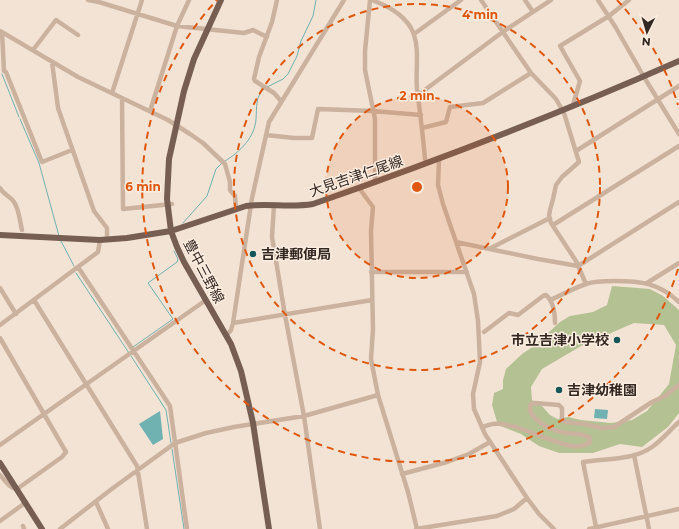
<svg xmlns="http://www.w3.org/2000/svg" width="679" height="529" font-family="Montserrat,'Noto Sans JP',sans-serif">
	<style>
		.green { fill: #b4c293; fill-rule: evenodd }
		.water { fill: #70b1b2 }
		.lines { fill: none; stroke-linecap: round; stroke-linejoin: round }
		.stream { stroke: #70b1b2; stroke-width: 1 }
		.minor { stroke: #cbb29f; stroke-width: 4.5 }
		.major { stroke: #775e53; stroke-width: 6 }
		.ring { fill: none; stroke: #df570d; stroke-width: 2; stroke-dasharray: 7 5 }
		.poi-dot { fill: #165658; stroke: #faede0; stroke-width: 1.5 }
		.labels { text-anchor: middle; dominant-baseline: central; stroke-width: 3; stroke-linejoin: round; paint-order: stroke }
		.street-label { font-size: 14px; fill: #342823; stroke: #faede0 }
		.poi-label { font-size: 14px; font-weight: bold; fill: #342823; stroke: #faede0; text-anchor: start }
		.centre { fill: #df570d; stroke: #faede0; stroke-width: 2 }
		.ring-label { font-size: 12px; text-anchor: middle; font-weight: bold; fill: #df570d; stroke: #faede0; stroke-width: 3; stroke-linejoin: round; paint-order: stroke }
	</style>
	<rect width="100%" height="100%" fill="#f3e3d4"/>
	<path class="green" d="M 612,286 L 650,289 L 663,296 L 679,310 L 679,413 L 668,427 L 642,447 L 620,444 L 593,453 L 559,453 L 539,446 L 521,434 L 498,425 L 492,405 L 494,393 L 503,389 L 503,380 L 506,369 L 522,354 L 534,346 L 560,322 L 570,316 L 593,312 L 607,305 ZM 634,323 L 664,325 L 676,345 L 669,384 L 647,411 L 632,420 L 611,423 L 581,420 L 568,417 L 557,419 L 550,415 L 542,406 L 532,400 L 531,387 L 542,369 L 593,339 L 605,337 L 611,333 Z"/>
	<path class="water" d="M 595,409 L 608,410 L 607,419 L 594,418 Z
		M 160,411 L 163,439 L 153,445 L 139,424 Z"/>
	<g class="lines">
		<path class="stream" d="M 2,74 L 19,117
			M 267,87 L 283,79 L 288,74 L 297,56 L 301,41 L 313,16 L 316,0
			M 20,119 L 39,163 L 59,236
			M 225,161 C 240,152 255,137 256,119 C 257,107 255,97 264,89
			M 183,223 L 207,196 L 216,169 L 222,163
			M 61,241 L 74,266
			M 76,273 L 129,353
			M 133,347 L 173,319 L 148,283 L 177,262 L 178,259 L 174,251
			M 131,356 L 166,410 L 171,443
			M 172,449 L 184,529"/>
		<path class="minor" d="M 88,0 L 99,2 L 177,26 L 244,33 L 253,30 L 267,37
			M 277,0 L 272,22 L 259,57 L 254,79 L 255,81 L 274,93 L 281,101
			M 370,0 L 365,51 L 365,70 L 375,119 L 375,183
			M 372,0 C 387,6 402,13 411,28 C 421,46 415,69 417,89 C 420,112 423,135 425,159
			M 481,0 L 531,73 L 556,99 L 564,113 L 579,162 L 562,177 L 556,185 L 553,199 L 550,210 L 549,216 L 551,223 L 576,261 L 586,284
			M 525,0 L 533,12
			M 598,0 L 616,28 L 644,77 L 679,134
			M 0,31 L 78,77 L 168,120 L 190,134 L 203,143 L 225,164 L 230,182 L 230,190 L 235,196 L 236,208
			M 2,32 L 4,71 L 6,72 L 42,162 L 72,150
			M 414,34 L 461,0
			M 33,50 L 56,20 L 78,35
			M 52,62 L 58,108 L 94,211 L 107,228 L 107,240
			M 112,93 L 142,0
			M 418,95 L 504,31 L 551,0
			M 122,98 L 123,209 L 172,204
			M 573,105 L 580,81 L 560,46 L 609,16 L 629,0
			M 150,111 L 177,26 L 189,0
			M 422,128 L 446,122 L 450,107 L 483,103 L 531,73
			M 266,135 L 294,138 L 312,138 L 318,109 L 373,111 L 421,115
			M 576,151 L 679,86
			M 439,160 L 438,185 L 443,204 L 474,294 L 478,321 L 480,362 L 473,394 L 474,409 L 485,434 L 527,498 L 539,514 L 554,529
			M 0,188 C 4,195 10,196 14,202 C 19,209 20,222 22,230
			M 359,188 L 373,207 L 371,231 L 373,329 L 371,359 L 378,395 L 408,492 L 417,529
			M 274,205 L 272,237 L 285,315 L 304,416 L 320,529
			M 553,225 L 679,146
			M 456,242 L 538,259 L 578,266 L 679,202
			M 489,249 L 550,218
			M 78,267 L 170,406 L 187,529
			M 371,272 L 467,272
			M 647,283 L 679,263
			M 0,288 L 16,314
			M 34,300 L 137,466 L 147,529
			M 550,300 C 562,295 574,288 586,284 C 595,281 605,281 614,281 C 641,281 659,283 679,302
			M 233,323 L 372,300
			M 0,325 L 98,252 L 100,240
			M 484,332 L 509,313 L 518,315 L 543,296 L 546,295 C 554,302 555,313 555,323
			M 226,336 L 231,330 L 233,323 L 252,198 L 269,122 L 344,0
			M 0,338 L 66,452 L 62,457 L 17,489 C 10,489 5,480 0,475
			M 482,428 C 509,409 568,461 590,442 L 590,438 C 582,433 574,434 566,433 C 555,431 542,426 535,418 C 531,413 528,410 531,404 L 535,403 L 559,405 L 562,408 L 562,418 L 565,422 L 585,424 L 602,428 L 614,427 L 652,402 L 665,396 L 679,385
			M 0,445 L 206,300
			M 634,455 L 649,529
			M 402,474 L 447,462 L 469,454 L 490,442
			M 96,502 L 108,529
			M 0,521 L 25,503
			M 23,526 L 24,529
			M 596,527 L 583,462 C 606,458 632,461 652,447 C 662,440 670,430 679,422
			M 60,529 L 113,488 L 175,443 L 206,433 L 234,427 L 304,416 L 378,395
			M 416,529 L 497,516 L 514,509 L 527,498
			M 589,529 L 679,509"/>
		<path class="major" d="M 221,0 L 194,59 L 184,91 L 169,159 L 167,199 L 171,231 L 177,247 L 184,262 L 231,344 L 241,371 L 253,423 L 269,529
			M 0,235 L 100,240 L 127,238 L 171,231 L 246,206 C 268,203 290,208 313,204 C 436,161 559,114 679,61
			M 0,463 L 42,529"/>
	</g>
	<circle cx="417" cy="187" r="91" fill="#df570d" fill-opacity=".12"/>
	<g class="ring">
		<circle cx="417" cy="187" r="91"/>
		<circle cx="417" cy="187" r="183"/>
		<path d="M678 269A274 274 0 1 1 217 0M617 0A274 274 0 0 1 678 105"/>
	</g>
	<g class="poi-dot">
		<circle cx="253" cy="254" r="4"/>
		<circle cx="617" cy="340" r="4"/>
		<circle cx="559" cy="390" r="4"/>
	</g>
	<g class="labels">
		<g class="street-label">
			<text transform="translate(356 176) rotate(-19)">大見吉津仁尾線</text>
			<text transform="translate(204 271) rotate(62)">豊中三野線</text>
		</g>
		<g class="poi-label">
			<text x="261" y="254">吉津郵便局</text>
			<text x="609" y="340" text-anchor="end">市立吉津小学校</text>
			<text x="567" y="390">吉津幼稚園</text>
		</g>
	</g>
	<circle cx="417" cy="187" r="6" class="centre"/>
	<g class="ring-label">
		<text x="480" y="19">4 min</text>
		<text x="417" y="100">2 min</text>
		<text x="143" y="191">6 min</text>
	</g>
	<g transform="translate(647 32) rotate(185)" stroke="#faede0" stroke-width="3" paint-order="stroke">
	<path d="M0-3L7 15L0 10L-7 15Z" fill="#342823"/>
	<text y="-6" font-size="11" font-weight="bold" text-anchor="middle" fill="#342823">N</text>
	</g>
</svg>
